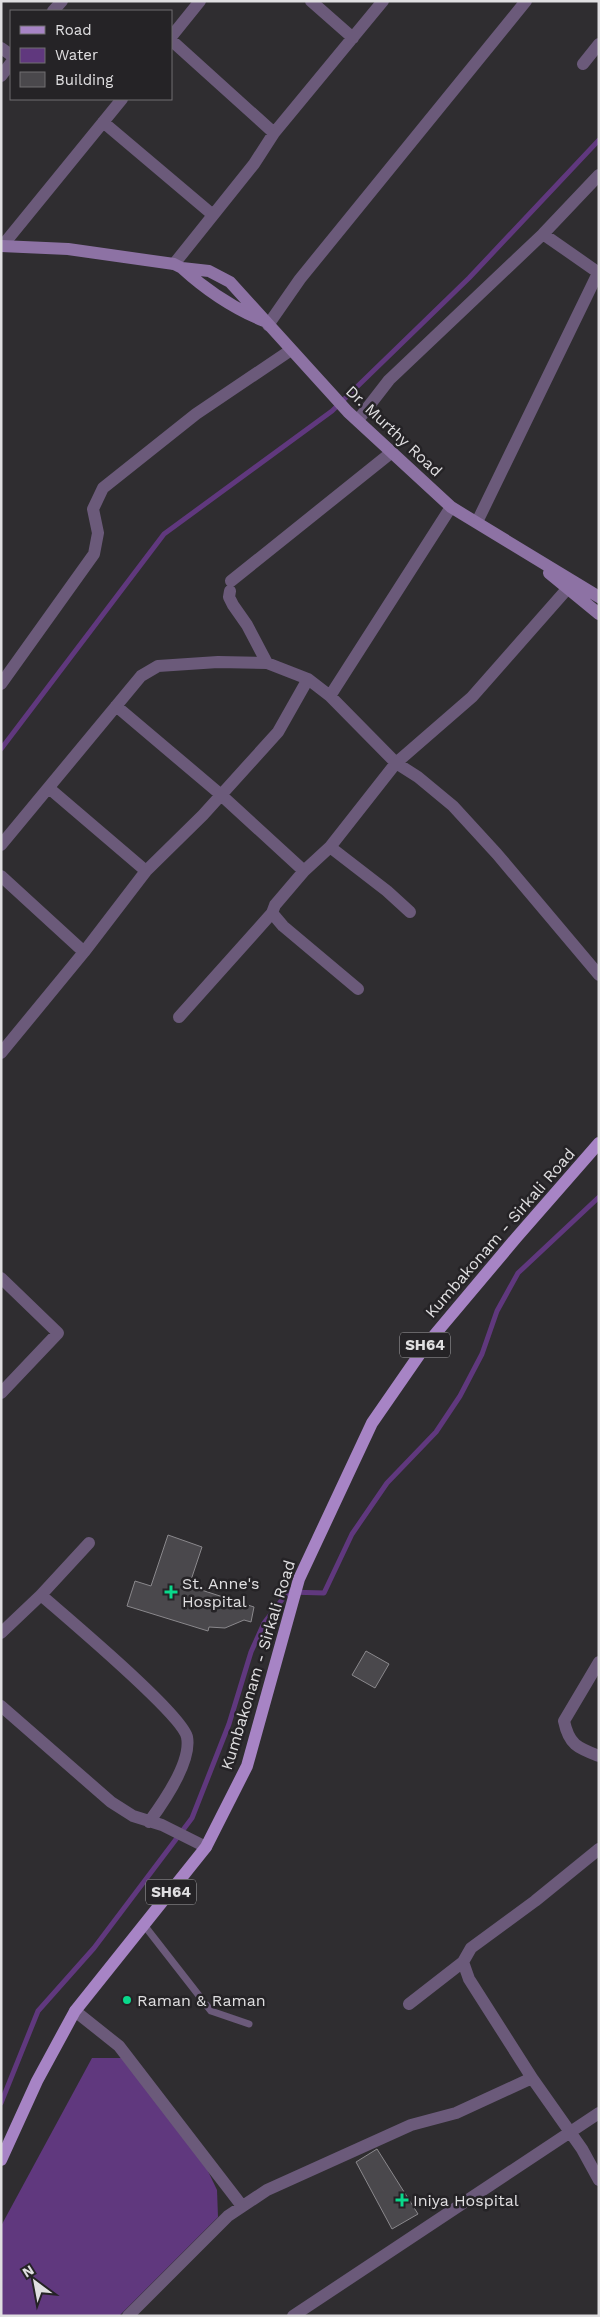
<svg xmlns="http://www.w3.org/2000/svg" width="600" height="2317" font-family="'Work Sans',sans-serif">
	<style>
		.water { fill: #60387e }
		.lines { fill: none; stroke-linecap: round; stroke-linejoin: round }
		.stream { stroke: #60387e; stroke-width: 5 }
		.building { fill: #4a484c; stroke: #8a888c }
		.lane { stroke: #6b5a7a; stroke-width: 7 }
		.street { stroke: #6b5a7a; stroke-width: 12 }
		.secondary { stroke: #8d72a4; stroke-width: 12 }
		.primary { stroke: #a784c5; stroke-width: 12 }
		.poi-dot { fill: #09d98b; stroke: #252326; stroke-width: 2 }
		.labels { text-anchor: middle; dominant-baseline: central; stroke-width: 5; stroke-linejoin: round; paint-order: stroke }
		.shield { fill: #252326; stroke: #a8a7a9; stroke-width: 1 }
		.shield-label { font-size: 15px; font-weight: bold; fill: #e0dfe1 }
		.street-label { font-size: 16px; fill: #e0dfe1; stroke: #252326 }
		.poi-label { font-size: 16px; fill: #e0dfe1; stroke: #252326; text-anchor: start }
	</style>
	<rect width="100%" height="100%" fill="#2f2d30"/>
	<path class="water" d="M 92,2058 L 122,2058 L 197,2148 L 217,2190 L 218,2217 L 119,2316 L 1,2316 L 1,2226 Z"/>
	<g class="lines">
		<path class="stream" d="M 1,749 L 164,534 L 332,411 L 469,278 L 599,140
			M 1,2103 L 38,2011 L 94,1948 L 192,1818 L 229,1724 L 251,1652 L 264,1623 L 288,1592 L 324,1593 L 352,1534 L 387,1483 L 436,1432 L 460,1396 L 482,1354 L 497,1311 L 518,1273 L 599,1197"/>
	</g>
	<path class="building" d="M 168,1535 L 202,1547 L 189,1586 L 254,1607 L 251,1622 L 244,1620 L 225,1628 L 209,1627 L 208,1631 L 127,1606 L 135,1581 L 151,1586 Z
		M 366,1651 L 389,1664 L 375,1688 L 352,1675 Z
		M 377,2149 L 418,2214 L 392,2229 L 356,2162 Z"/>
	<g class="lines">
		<path class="lane" d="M 144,1925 L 211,2011 L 249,2024"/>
		<path class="street" d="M 311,1 L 353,38
			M 53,11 L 62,1
			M 171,37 L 200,1
			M 171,40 L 274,133
			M 1,48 L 11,55
			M 583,64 L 599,44
			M 1,76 L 11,63
			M 103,122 L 213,215
			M 543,234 L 599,273
			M 3,245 L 122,99
			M 174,264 L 254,164 L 274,133 L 383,1
			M 268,325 L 300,279 L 526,1
			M 358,420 L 389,380 L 543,234 L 599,175
			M 477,522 L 598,273
			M 231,581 L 392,452
			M 230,591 L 229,597 L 233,605 L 247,625 L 267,663
			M 1,684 L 94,554 L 98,533 L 93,509 L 103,488 L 196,414 L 291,350
			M 330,696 L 451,507
			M 116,706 L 220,794 L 304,871
			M 50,789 L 146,871
			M 1,845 L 141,676 L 158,666 L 218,662 L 267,663 L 308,679 L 330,696 L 396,763 L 418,777 L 453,806 L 497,854 L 599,975
			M 330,847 L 387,891 L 410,912
			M 1,876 L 84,952
			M 358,989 L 283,926 L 272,913 L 275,905 L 304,871 L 330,847 L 396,763 L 472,697 L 568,588
			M 179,1017 L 272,913
			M 1,1053 L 84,952 L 146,871 L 203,815 L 278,732 L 308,679
			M 1,1278 L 58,1333 L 1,1393
			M 41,1595 C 66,1617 182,1714 187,1737 C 192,1762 163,1803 149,1822
			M 1,1633 L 41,1595 L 89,1543
			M 599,1662 L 564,1721 C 569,1745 578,1748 599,1756
			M 1,1706 L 111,1802 L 133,1816 L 162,1825 L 206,1847
			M 409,2004 L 463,1962
			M 75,2011 L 119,2046 L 242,2206
			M 532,2078 L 582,2149 L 599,2180
			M 128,2316 L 228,2216 L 267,2190 L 411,2125 L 456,2113 L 532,2078 L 469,1979 L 463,1962 L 471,1948 L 535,1901 L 599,1849
			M 293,2316 L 599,2113"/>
		<path class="secondary" d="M 1,246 L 68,249 L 174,264 L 182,268 L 209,271 L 230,282 L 348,412 L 451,507 L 599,597
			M 182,268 C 206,290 235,309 264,321
			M 549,573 L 599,614"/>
		<path class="primary" d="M 1,2160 L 37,2081 L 75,2011 L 206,1847 L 247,1766 L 299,1579 L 372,1423 L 426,1345 L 516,1238 L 599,1143"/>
	</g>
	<g class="poi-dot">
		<path d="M168.5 1584.5h5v5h5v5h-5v5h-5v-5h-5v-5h5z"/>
		<circle cx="127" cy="2000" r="5"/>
		<path d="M399.5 2192.5h5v5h5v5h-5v5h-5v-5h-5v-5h5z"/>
	</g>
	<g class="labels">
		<g class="shield">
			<rect x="400" y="1332.5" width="50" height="25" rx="4"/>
			<rect x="146" y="1879.5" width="50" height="25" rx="4"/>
		</g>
		<g class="shield-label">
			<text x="425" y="1345">SH64</text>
			<text x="171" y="1892">SH64</text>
		</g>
		<g class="street-label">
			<text transform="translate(394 431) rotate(43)">Dr. Murthy Road</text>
			<text transform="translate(500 1233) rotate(-49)">Kumbakonam - Sirkali Road</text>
			<text transform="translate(258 1665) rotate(-73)">Kumbakonam - Sirkali Road</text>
		</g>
		<g class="poi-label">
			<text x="182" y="1583">St. Anne's<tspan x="182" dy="18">Hospital</tspan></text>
			<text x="137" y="2000">Raman &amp; Raman</text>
			<text x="413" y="2200">Iniya Hospital</text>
		</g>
	</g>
	<rect width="600" height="2317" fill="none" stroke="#e0dfe1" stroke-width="5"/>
	<rect x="10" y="10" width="162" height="90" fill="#252326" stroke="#706e71"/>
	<rect x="20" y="26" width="25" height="8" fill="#a784c5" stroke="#706e71"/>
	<text x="55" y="35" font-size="15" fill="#e0dfe1">Road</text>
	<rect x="20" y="48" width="25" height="15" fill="#60387e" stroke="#706e71"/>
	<text x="55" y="60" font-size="15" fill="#e0dfe1">Water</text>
	<rect x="20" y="72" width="25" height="15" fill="#4a484c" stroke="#706e71"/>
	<text x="55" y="85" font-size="15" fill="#e0dfe1">Building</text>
	<g transform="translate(35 2282) rotate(328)" stroke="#252326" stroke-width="4" paint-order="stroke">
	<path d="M0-4L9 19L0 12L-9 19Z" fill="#e0dfe1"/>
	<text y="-8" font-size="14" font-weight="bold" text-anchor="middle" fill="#e0dfe1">N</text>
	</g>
</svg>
